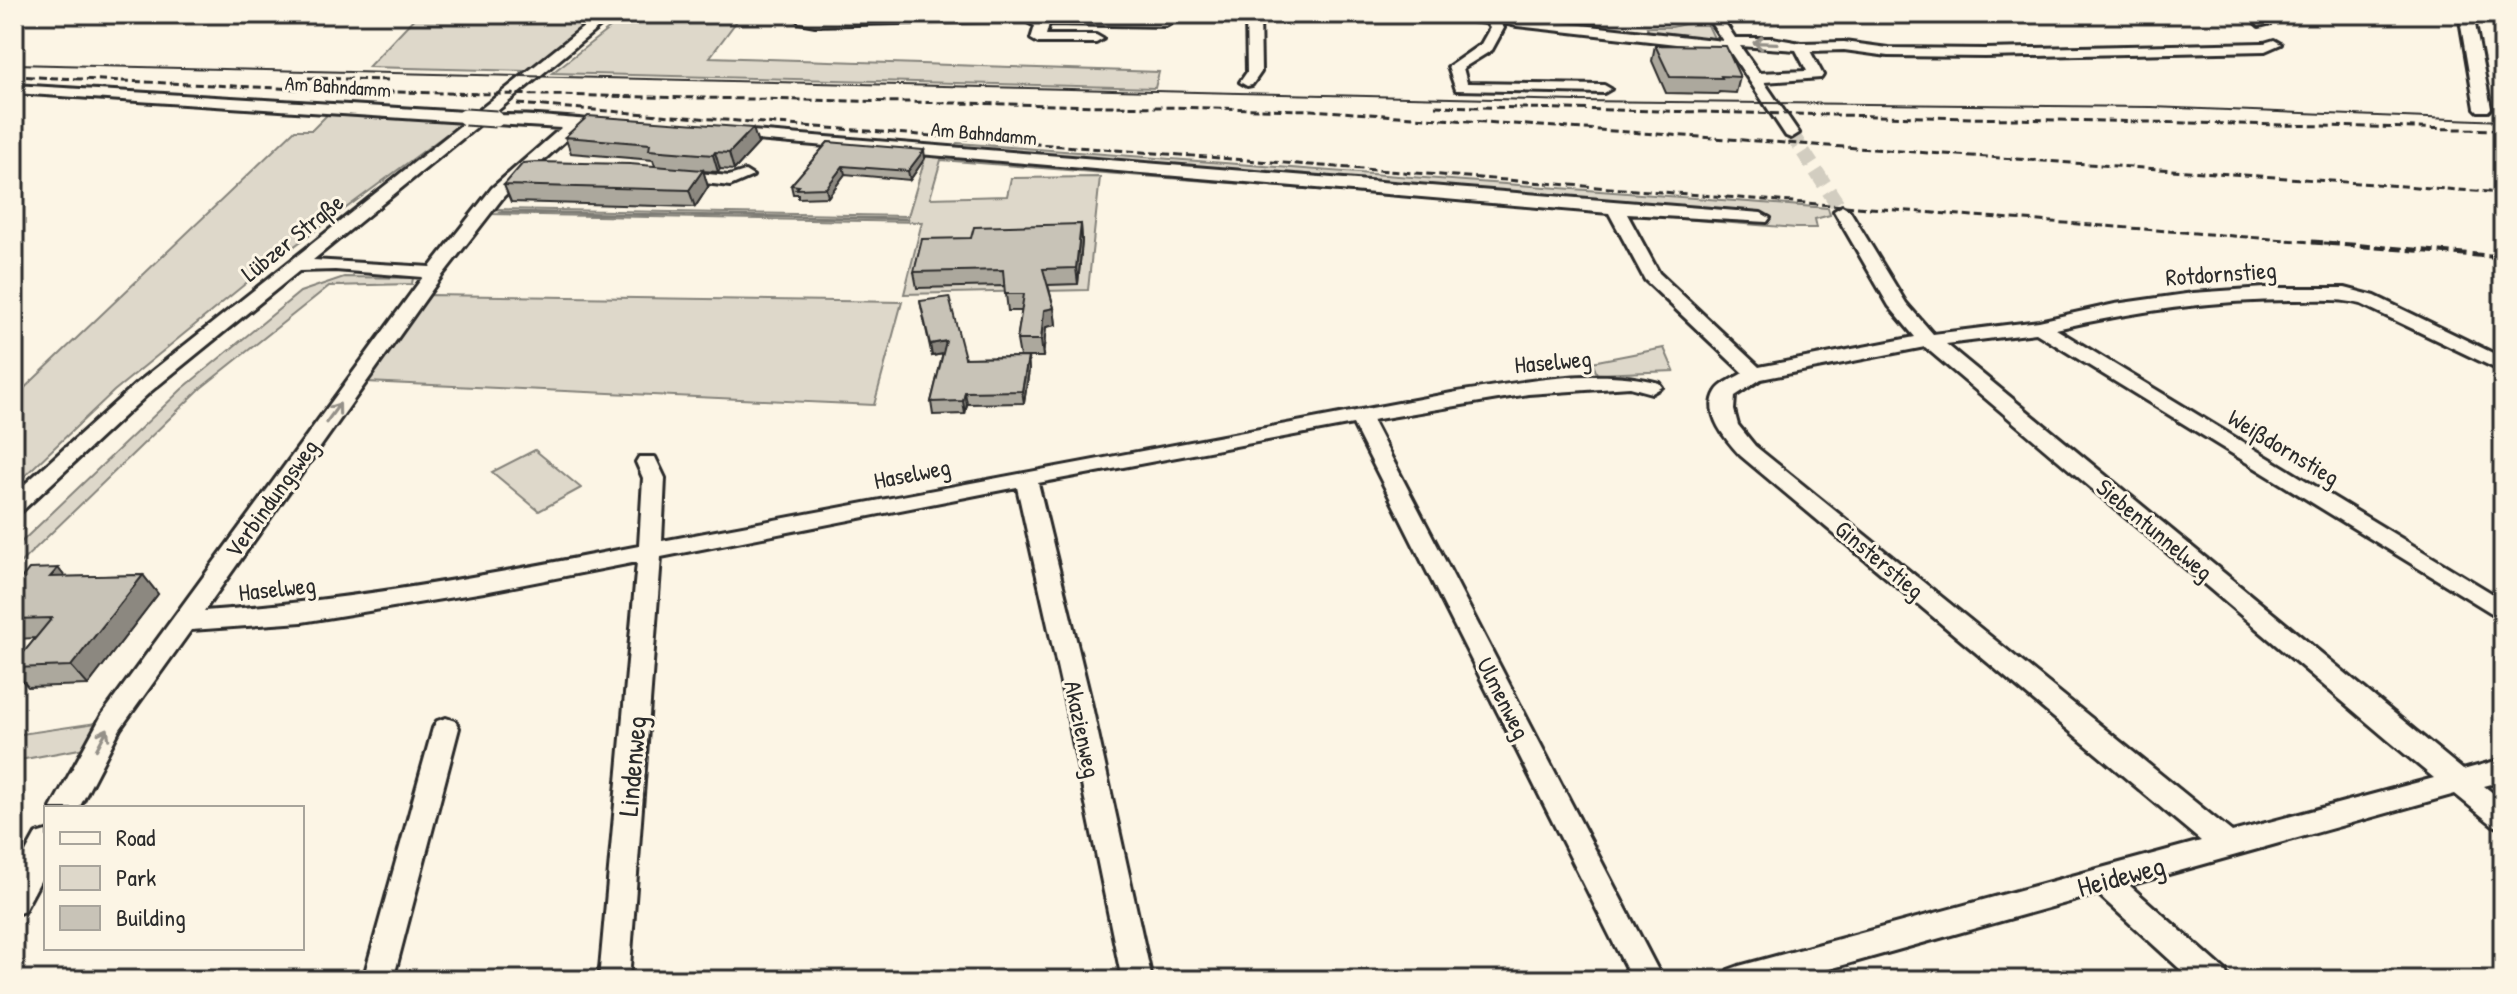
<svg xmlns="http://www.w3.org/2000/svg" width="2517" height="994" font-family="'Patrick Hand',sans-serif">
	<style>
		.green { fill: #ded8ca; stroke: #84827a; stroke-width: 2 }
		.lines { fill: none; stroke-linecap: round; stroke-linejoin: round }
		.stream { stroke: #7d7b74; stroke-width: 3 }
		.minor-tunnel { stroke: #d2cdc0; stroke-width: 15; stroke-dasharray: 15 8; stroke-linecap: butt }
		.minor-casing { stroke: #2b2b2b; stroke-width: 6 }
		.minor { fill: #fcf5e5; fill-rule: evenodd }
		.tram { stroke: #2b2b2b; stroke-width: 2 }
		.rail-far1 { stroke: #2b2b2b; stroke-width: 3; stroke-dasharray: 8 4; stroke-linecap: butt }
		.rail { stroke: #2b2b2b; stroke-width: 5; stroke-dasharray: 11 5; stroke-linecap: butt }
		.minor-bridge-casing { stroke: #2b2b2b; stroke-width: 19; stroke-linecap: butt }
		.minor-bridge { stroke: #fcf5e5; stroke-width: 15 }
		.wall { fill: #aca89d; stroke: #2b2b2b; stroke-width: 2 }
		.shaded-wall { fill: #8c8880; stroke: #2b2b2b; stroke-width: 2 }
		.building { fill: #c8c3b7; stroke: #2b2b2b; stroke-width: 2 }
		.oneway { stroke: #949088 }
		.labels { text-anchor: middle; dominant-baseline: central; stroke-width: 6; stroke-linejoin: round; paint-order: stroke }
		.far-street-label { font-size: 20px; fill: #2b2b2b; stroke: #fcf5e5 }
		.street-label { font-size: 24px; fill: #2b2b2b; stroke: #fcf5e5 }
		.near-street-label { font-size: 28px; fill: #2b2b2b; stroke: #fcf5e5 }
	</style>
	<rect width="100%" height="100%" fill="#fcf5e5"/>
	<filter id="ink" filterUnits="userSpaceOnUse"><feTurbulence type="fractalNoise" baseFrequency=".0125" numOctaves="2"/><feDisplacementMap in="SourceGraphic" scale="16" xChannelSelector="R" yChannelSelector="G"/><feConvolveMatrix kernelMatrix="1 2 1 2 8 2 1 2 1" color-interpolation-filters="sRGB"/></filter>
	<g filter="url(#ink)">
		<path class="green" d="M 418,14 L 601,14 L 527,71 L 368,67 Z
			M 628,14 L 742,14 L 710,57 L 1159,72 L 1155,88 L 552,73 Z
			M 1705,19 L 1716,42 L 1649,33 L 1647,27 L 1672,27 Z
			M 332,110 L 463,122 L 266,267 L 114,391 L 14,486 L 14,398 L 295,130 L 312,130 Z
			M 957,143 L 1828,208 L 1830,215 L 1815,219 L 1817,228 L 1796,228 L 941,160 L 930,198 L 1007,196 L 1011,178 L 1100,177 L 1088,290 L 904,294 L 922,222 L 489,214 L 495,209 L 908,216 L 926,155 L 942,158 Z
			M 344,277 L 413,278 L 412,284 L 329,286 L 201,388 L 14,569 L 14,549 L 182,389 L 300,292 Z
			M 429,295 L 902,302 L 874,405 L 367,382 Z
			M 1664,348 L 1674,371 L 1597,374 L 1592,362 Z
			M 535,450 L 581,488 L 539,511 L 492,472 Z
			M 103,722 L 90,747 L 14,761 L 14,735 Z"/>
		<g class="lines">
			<path class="stream" d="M 2459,22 L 2460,26
				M 500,212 L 907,219"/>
			<path class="minor-tunnel" d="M 1791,133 L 1842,211"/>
			<g class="minor-casing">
				<path id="minor" d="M 600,14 L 615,14 L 491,116 C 507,113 609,119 618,126 L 610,131 L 578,129 L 504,196 L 441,277 L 204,611 C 351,601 494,574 639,546 L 643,478 L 636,462 L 639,457 L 655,457 L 665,478 L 662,541 L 1457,392 C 1519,383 1598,366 1659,383 L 1662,387 L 1652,393 L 1630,387 L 1528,394 L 1372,420 L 1663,980 L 1632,980 L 1353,424 L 1038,483 L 1090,697 L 1152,980 L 1122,980 L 1064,697 L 1017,487 L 661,557 L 629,980 L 599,980 L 637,562 L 484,592 L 302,622 L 191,630 L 120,729 L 79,808 L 51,808 L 102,715 L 423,277 L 335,270 L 299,271 L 150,392 L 22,511 L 14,513 L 14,494 L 136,384 L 465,122 L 14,93 L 14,85 L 465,112 L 472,116 ZM 490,116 L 491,122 L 496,124 L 561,128 L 492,188 L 430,267 L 313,260 Z
					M 796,14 L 815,17 L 1038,14 L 1166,18 L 1173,22 L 1166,26 L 1049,24 L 1046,35 L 1096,35 L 1103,39 L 1096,43 L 1038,43 L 1031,39 L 1035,26 L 1024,20 L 815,25 L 799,22 Z
					M 1246,14 L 1260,14 L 1261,72 L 1252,85 L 1247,86 L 1240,82 L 1247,72 Z
					M 1441,14 L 1509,14 L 1520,18 L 1723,41 L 1705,14 L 1719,14 L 1735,38 L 1772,38 L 1801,43 L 1844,42 L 1888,48 L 1985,49 L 2264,43 L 2274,40 L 2281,44 L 2265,51 L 1985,57 L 1888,56 L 1844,50 L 1810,51 L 1823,75 L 1821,78 L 1764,82 L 1799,133 L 1791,138 L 1786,136 L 1729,50 L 1517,26 L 1499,22 L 1504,28 L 1492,50 L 1463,68 L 1467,83 L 1604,85 L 1611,89 L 1604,93 L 1456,90 L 1448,67 L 1481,44 L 1490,28 L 1486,23 L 1448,18 ZM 1740,46 L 1796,50 L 1807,71 L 1759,73 Z
					M 2246,14 L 2261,14 L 2271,23 L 2259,26 Z
					M 2459,14 L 2473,14 L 2491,108 L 2488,111 L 2478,111 L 2475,108 Z
					M 728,129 L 1761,213 L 1770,218 L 1767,222 L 1627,214 L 1659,273 L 1759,367 L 1915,337 L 1889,306 L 1834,211 L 1842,206 L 1850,211 L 1906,303 L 1933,334 L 2039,321 L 2115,304 L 2193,293 L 2265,288 L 2345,288 L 2375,296 L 2503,358 L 2503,372 L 2361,304 C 2339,298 2317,300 2294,300 C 2213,300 2134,311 2056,329 L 2503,600 L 2503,620 L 2036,333 L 1946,344 L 2463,770 L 2503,759 L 2503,781 L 2484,786 L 2503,801 L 2503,829 L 2493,825 L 2455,794 L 2129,885 L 2225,970 L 2229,980 L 2192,980 L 2098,894 L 1790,980 L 1724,980 L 1728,970 L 1739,966 L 2201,841 L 1741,456 C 1727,441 1703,414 1716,392 C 1720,384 1735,378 1743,373 L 1645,280 L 1609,213 L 722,137 L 720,134 ZM 1925,347 L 2388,740 L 2434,778 L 2232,832 L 1755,446 L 1738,425 L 1734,410 L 1735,396 L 1761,379 Z
					M 677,171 L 729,176 L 745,171 L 753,176 L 730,186 L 671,179 L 669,176 Z
					M 446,718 L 455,721 L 459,728 L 393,980 L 363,980 L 433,728 L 437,721 Z
					M 46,831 L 46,870 L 24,911 L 14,915 L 14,874 L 36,834 Z"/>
			</g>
			<use href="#minor" class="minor"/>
			<path class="tram" d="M 14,64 L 1576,101 L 2152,107 L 2503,121"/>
			<path class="rail-far1" d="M 14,76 L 343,91 L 1312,110 L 2503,193
				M 308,78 L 388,80
				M 517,104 L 2338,244
				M 1435,106 L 2503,130"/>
			<path class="rail" d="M 2312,242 L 2503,257"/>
			<g class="minor-bridge-casing">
				<path id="minor-bridge" d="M 465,117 L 496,119"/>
			</g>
			<use href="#minor-bridge" class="minor-bridge"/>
		</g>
		<path class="wall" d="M 1655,45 L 1740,77 L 1736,93 L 1719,92 L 1718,94 L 1666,93 L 1652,61 Z
			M 565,137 L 758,144 L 734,170 L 720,169 L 718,172 L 703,171 L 708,187 L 695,207 L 511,202 L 504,185 L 655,166 L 653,160 L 571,153 Z
			M 828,142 L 925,158 L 910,180 L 845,174 L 828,197 L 798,198 L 798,194 L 793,194 L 791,185 Z
			M 1081,224 L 1082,241 L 1078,284 L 1048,285 L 1054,308 L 1056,325 L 1046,327 L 1043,357 L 1020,357 L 1017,340 L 1022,311 L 1008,311 L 1005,286 L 917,288 L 914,272 L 971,238 Z
			M 920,301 L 965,358 L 1028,357 L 1029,370 L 1024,403 L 967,404 L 965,414 L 933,415 L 931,402 L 943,354 L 932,356 Z
			M 58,568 L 65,577 L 143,575 L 158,594 L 88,685 L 28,687 L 14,671 L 14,664 L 36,638 L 14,639 L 14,587 Z"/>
		<path class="shaded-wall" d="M 753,128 L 758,144 L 734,170 L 729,153 Z
			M 924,150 L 925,158 L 910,180 L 908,171 Z
			M 715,152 L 720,169 L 718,172 L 713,155 Z
			M 843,166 L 845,174 L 828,197 L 826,188 Z
			M 703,170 L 708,187 L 695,207 L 689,190 Z
			M 1081,224 L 1082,241 L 1078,284 L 1076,268 Z
			M 1054,308 L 1056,325 L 1046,327 L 1043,357 L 1041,340 L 1044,310 Z
			M 946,341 L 948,353 L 932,356 L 930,344 Z
			M 1028,357 L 1029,370 L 1024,403 L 1022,391 Z
			M 965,392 L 967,404 L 965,414 L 963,401 Z
			M 58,568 L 73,587 L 50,577 Z
			M 143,575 L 158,594 L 88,685 L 71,666 Z"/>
		<path class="building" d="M 1655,45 L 1726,46 L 1740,77 L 1721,76 L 1722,78 L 1670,77 Z
			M 588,116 L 753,128 L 729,153 L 715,152 L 713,155 L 649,150 L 650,144 L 565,137 Z
			M 828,142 L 924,150 L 908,171 L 843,166 L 826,188 L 796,189 L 799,186 L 791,185 Z
			M 536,162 L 630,164 L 703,170 L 689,190 L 504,185 L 523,163 Z
			M 1081,224 L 1076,268 L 1043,269 L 1054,308 L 1044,310 L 1041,340 L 1017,340 L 1024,294 L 1005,294 L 1003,270 L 914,272 L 922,239 L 971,238 L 974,227 Z
			M 949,297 L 965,358 L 1028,357 L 1022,391 L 965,392 L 963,401 L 931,402 L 946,341 L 930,344 L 920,301 Z
			M 58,568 L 50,577 L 143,575 L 71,666 L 14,668 L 14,664 L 52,618 L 14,619 L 14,587 L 29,569 Z"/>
		<defs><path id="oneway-shaft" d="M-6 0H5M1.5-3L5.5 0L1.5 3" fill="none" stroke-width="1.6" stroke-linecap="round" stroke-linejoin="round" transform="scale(2)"/></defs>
		<g class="oneway">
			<use href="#oneway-shaft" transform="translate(1765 43) rotate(-178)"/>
			<use href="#oneway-shaft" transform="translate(333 413) rotate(-54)"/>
			<use href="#oneway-shaft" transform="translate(102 739) rotate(-62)"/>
		</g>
	</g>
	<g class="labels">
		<g class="far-street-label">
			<text transform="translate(338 86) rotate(4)">Am Bahndamm</text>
			<text transform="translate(984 133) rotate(5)">Am Bahndamm</text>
		</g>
		<g class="street-label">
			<text transform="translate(292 237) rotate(-39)">Lübzer Straße</text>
			<text transform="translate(2221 273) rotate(-4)">Rotdornstieg</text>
			<text transform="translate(1553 361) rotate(-5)">Haselweg</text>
			<text transform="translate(2284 447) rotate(31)">Weißdornstieg</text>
			<text transform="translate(912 473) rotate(-11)">Haselweg</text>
			<text transform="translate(271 498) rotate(-54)">Verbindungsweg</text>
			<text transform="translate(2155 529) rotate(40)">Siebentunnelweg</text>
			<text transform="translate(1880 559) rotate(40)">Ginsterstieg</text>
			<text transform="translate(277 588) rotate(-6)">Haselweg</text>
			<text transform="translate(1504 698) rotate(63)">Ulmenweg</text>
			<text transform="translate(1083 729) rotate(78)">Akazienweg</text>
		</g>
		<g class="near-street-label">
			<text transform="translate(632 766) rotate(-85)">Lindenweg</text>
			<text transform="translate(2121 876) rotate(-15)">Heideweg</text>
		</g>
	</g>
	<rect width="2517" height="994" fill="none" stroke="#fcf5e5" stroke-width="48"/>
	<rect x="24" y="24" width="2469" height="946" fill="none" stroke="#2b2b2b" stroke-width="3" filter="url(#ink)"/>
	<rect x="44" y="806" width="260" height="144" fill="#fcf5e5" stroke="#a8a49b" stroke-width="2"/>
	<rect x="60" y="832" width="40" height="12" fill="#fcf5e5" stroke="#a8a49b" stroke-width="2"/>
	<text x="116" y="846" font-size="24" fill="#2b2b2b">Road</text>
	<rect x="60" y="866" width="40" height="24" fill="#ded8ca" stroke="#a8a49b" stroke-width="2"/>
	<text x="116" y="886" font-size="24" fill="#2b2b2b">Park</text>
	<rect x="60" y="906" width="40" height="24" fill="#c8c3b7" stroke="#a8a49b" stroke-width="2"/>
	<text x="116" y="926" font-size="24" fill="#2b2b2b">Building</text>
</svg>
